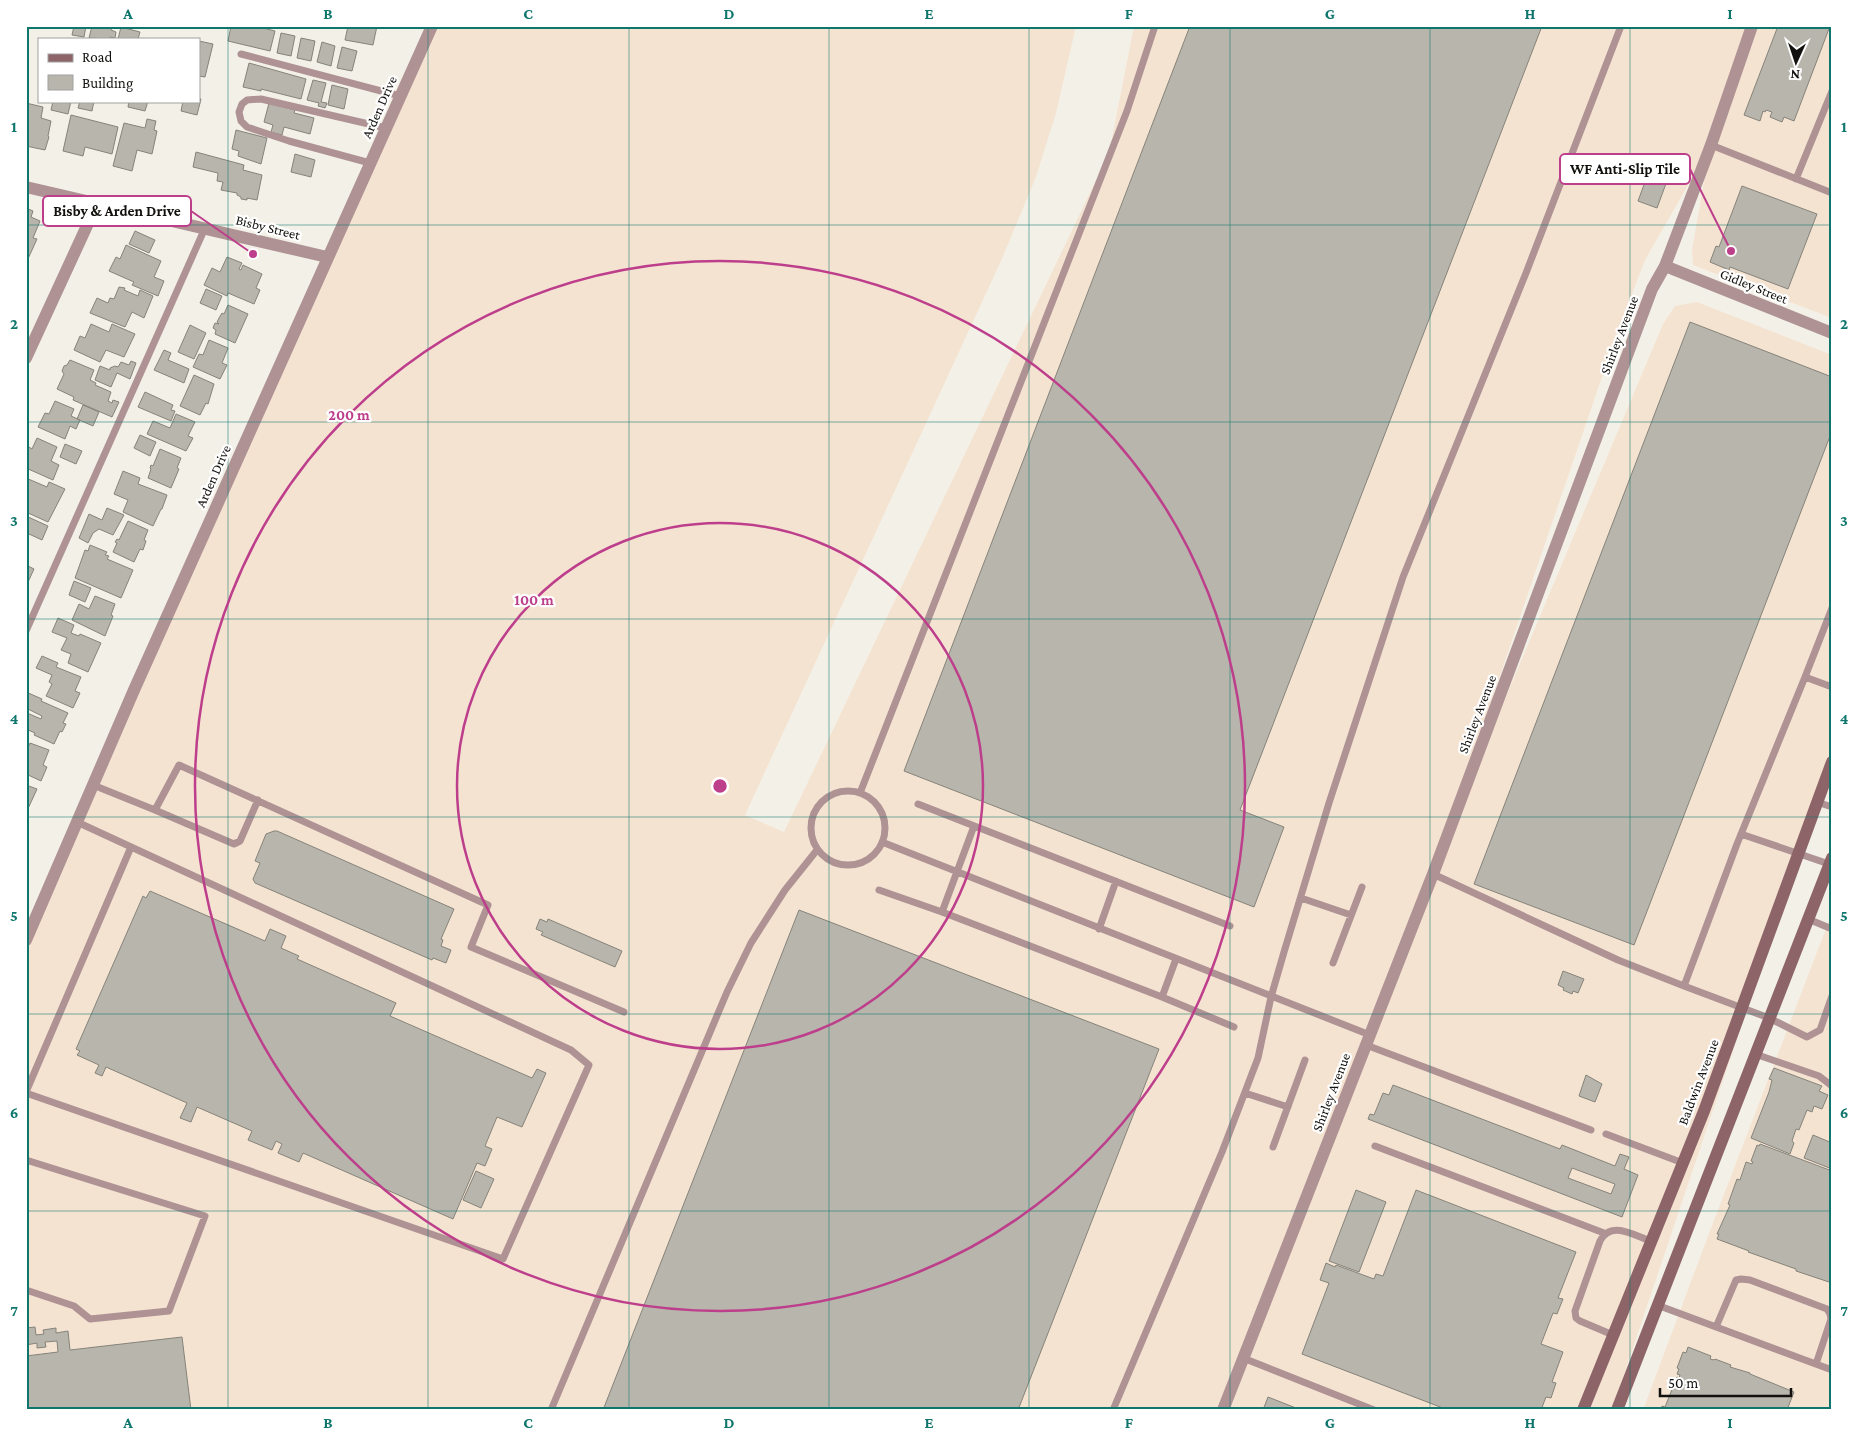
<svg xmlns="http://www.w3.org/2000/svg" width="1858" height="1436" font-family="'Crimson Pro',serif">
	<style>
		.industrial { fill: #f5e3d2 }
		.building { fill: #b8b6ac; stroke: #85837a; fill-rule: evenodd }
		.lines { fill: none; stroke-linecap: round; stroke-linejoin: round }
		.service { stroke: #af9294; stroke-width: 7 }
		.minor { stroke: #af9294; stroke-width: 12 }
		.tertiary { stroke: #af9294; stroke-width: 12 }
		.secondary { stroke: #8d6468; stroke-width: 12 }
		.grid { fill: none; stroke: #0f766e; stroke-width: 1; stroke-opacity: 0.55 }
		.ring { fill: none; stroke: #bd3f8c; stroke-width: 2.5 }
		.labels { text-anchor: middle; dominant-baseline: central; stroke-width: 4.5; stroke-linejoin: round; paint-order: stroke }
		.street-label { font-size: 14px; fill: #12110e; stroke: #fff }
		.centre { fill: #bd3f8c; stroke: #fff; stroke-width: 2.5 }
		.ring-label { font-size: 15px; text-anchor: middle; font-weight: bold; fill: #bd3f8c; stroke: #fff; stroke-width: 4.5; stroke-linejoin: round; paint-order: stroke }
		.leader { fill: none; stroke: #bd3f8c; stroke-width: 2 }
		.callout-dot { fill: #bd3f8c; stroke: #fff; stroke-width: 2 }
		.callout { fill: #fff; stroke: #bd3f8c; stroke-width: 2 }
		.callout-label { font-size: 15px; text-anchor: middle; font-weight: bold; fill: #12110e }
		.neatline { fill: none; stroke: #0f766e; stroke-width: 2 }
		.grid-label { font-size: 16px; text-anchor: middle; font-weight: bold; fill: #0f766e }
	</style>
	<rect width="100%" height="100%" fill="#f3f1e7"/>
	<path class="industrial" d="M 432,26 L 1076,26 L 1056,113 L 1036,177 L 1001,261 L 745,815 L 784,832 L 1109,153 L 1134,26 L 1832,26 L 1832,318 L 1693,265 L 1692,250 L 1710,147 L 1645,260 L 1616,336 L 1436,863 L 1663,324 L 1675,306 L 1697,302 L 1832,355 L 1832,757 L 1612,1410 L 26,1410 L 26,940 Z
		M 1832,913 L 1832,1410 L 1643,1410 L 1708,1236 Z"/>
	<path class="building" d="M 74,26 L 86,26 L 84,37 L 72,35 Z
		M 92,26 L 112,26 L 111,30 L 116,32 L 115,38 L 110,37 L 109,39 L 89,38 Z
		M 231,26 L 255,26 L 275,31 L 270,51 L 228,41 Z
		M 348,26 L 377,26 L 373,45 L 345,40 Z
		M 1190,26 L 1542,26 L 1240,810 L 1284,827 L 1254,907 L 904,771 Z
		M 1778,26 L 1830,26 L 1794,121 L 1784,117 L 1782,122 L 1770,117 L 1772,112 L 1766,110 L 1765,112 L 1763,111 L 1760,121 L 1744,115 Z
		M 121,27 L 140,32 L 138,39 L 118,39 Z
		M 281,33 L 295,36 L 291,56 L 277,53 Z
		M 301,38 L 315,41 L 311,61 L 297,58 Z
		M 199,41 L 213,44 L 205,77 L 199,76 Z
		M 322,42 L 335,46 L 331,66 L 317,62 Z
		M 342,47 L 357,51 L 352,71 L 337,68 Z
		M 249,63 L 306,79 L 301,99 L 261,89 L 261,91 L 243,87 Z
		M 313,80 L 326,83 L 321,102 L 327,103 L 325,108 L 318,106 L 319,103 L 307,100 Z
		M 332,85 L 348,89 L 344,109 L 328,105 Z
		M 199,98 L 201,99 L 197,115 L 181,111 L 183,101 L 199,101 Z
		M 53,101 L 71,101 L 68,114 L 51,110 Z
		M 80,101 L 94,101 L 92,111 L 78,108 Z
		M 129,101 L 148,101 L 145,111 L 128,107 Z
		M 26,103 L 43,107 L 41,118 L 51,121 L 48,136 L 49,137 L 45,150 L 26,146 Z
		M 269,103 L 295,110 L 294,113 L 314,118 L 310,134 L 284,127 L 282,135 L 271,132 L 273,125 L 264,122 Z
		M 71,115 L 118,127 L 112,154 L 85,147 L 83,156 L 63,151 Z
		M 147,119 L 156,121 L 154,130 L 157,131 L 152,154 L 137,150 L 132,171 L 113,166 L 124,123 L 145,128 Z
		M 236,130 L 267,138 L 261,164 L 238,156 L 239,151 L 232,149 Z
		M 196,152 L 244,165 L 243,170 L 262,175 L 257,200 L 247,198 L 247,200 L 241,199 L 241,197 L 237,195 L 237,193 L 221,190 L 223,182 L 217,181 L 218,173 L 193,167 Z
		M 295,154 L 315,160 L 311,177 L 291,172 Z
		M 1652,163 L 1671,170 L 1657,208 L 1638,201 Z
		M 1742,186 L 1817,214 L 1788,289 L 1730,267 L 1729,270 L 1710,262 L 1716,246 L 1719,247 Z
		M 26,208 L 33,211 L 31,217 L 40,221 L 33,238 L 37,239 L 27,261 Z
		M 135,231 L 155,240 L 149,253 L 129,244 Z
		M 126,245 L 161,261 L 154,277 L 164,281 L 158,296 L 132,285 L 134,282 L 109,271 L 116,257 L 120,259 Z
		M 227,257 L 242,263 L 239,269 L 241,270 L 243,265 L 262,274 L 256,288 L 260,290 L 254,304 L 228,293 L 227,296 L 204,285 L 212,268 L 220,272 Z
		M 119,287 L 125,288 L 124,290 L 138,296 L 140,290 L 153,296 L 144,318 L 132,312 L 125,327 L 90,313 L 97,298 L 108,303 L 110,298 L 114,299 Z
		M 206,289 L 222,296 L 216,310 L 200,303 Z
		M 228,305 L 248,314 L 235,343 L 215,334 L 216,330 L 213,328 L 215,323 L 219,324 L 217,322 L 219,318 L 222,313 L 224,314 Z
		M 1690,322 L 1832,377 L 1832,431 L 1634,945 L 1474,884 Z
		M 91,324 L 109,332 L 112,324 L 135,334 L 124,357 L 106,350 L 100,362 L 74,350 L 80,336 L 85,338 Z
		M 190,325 L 206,333 L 194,359 L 178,352 Z
		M 209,340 L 228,348 L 222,363 L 227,365 L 220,379 L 193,367 L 199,354 L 203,355 Z
		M 164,350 L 171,353 L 168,360 L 189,369 L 184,383 L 154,370 Z
		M 70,360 L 94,370 L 90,380 L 96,383 L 95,385 L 111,392 L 108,401 L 112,403 L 113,400 L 119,402 L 112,417 L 73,400 L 74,397 L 57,389 L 64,374 L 62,371 L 64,366 L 67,365 Z
		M 131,361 L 136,363 L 130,379 L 117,373 L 111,387 L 95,380 L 100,366 L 110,370 L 110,368 L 115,366 L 118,367 L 121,362 L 129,365 Z
		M 194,375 L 214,384 L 208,404 L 206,403 L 200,415 L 180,406 Z
		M 145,392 L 173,405 L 171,410 L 175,411 L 171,421 L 138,407 Z
		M 55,401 L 74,409 L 71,416 L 80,420 L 76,429 L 70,426 L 65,439 L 38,427 L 45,413 L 49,414 Z
		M 83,405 L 99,412 L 93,426 L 77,419 Z
		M 176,414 L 195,422 L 188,436 L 193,438 L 186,451 L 147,434 L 153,421 L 170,428 Z
		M 140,435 L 156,442 L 150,456 L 134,448 Z
		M 37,438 L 57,447 L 51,461 L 59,465 L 53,480 L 26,468 L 26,454 L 29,447 L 32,449 Z
		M 65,444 L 82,451 L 76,464 L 60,457 Z
		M 160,449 L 181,458 L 177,468 L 179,469 L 171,488 L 148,478 L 151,469 L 150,468 L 151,465 L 153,466 Z
		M 123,471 L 140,478 L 138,484 L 167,495 L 162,509 L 161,509 L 153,526 L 123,512 L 128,500 L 114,494 Z
		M 26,478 L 47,487 L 49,482 L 65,489 L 48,522 L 26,512 Z
		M 107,508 L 124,515 L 113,535 L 99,529 L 93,533 L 88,543 L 79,538 L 89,514 L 102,520 Z
		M 26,516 L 48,526 L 42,540 L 29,534 L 26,542 Z
		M 128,521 L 148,530 L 144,540 L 146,541 L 143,550 L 140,549 L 134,562 L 113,552 L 117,543 L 115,542 L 117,539 L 119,540 Z
		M 90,545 L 107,552 L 105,555 L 109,556 L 107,559 L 133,570 L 121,598 L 75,578 L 85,550 L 88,551 Z
		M 26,565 L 34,569 L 28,582 L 26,581 Z
		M 74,581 L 91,588 L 85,602 L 69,595 Z
		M 95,596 L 115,604 L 111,615 L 113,616 L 105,636 L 72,620 L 79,604 L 89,609 Z
		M 58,618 L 74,625 L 71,633 L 79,636 L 80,634 L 101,643 L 88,672 L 68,663 L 71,654 L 61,650 L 67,638 L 52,632 Z
		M 42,656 L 58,663 L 56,667 L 81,677 L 75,691 L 80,693 L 73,708 L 46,696 L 52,684 L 49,682 L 52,675 L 36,668 Z
		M 26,692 L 42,699 L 41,701 L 68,713 L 63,723 L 66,724 L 62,732 L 60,731 L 54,744 L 34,735 L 35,733 L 26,729 L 27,713 L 41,719 L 42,716 L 26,708 Z
		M 30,743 L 49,750 L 43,765 L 47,767 L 41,781 L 26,774 L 26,752 Z
		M 26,785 L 37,789 L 26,813 Z
		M 274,831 L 277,831 L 454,909 L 441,939 L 443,940 L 441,946 L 451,950 L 446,963 L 433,958 L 432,960 L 255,883 L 253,879 L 260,863 L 255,861 L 266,834 Z
		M 150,891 L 265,941 L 270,929 L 286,936 L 281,948 L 299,956 L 297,959 L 396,1003 L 390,1016 L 532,1078 L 537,1069 L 546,1073 L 522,1127 L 497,1117 L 485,1146 L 492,1149 L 485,1166 L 477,1163 L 453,1219 L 303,1153 L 299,1162 L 278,1153 L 282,1144 L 276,1141 L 272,1150 L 248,1140 L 252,1131 L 197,1107 L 191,1122 L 180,1118 L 187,1103 L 106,1067 L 102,1076 L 95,1073 L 99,1065 L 77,1055 L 80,1051 L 76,1049 L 143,896 L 146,898 Z
		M 799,910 L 1159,1049 L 1018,1410 L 603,1410 Z
		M 540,919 L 547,922 L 548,919 L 622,951 L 615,967 L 541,935 L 543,932 L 536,929 Z
		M 1563,971 L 1584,979 L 1578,993 L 1573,991 L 1572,994 L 1563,990 L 1564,988 L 1558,985 Z
		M 1774,1068 L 1822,1086 L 1819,1091 L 1828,1095 L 1822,1109 L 1814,1106 L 1812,1112 L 1807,1110 L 1799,1130 L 1796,1129 L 1792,1141 L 1794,1143 L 1790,1154 L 1751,1138 L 1769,1092 L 1772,1080 L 1769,1079 Z
		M 1586,1075 L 1602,1084 L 1595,1102 L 1579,1096 Z
		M 1393,1085 L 1560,1149 L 1562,1145 L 1615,1166 L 1620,1154 L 1629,1157 L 1624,1169 L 1638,1175 L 1622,1217 L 1368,1119 L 1370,1114 L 1374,1115 L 1383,1093 L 1389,1095 ZM 1572,1168 L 1615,1184 L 1611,1194 L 1568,1178 Z
		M 1813,1135 L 1832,1143 L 1832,1169 L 1804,1158 Z
		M 1760,1144 L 1832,1171 L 1832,1283 L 1796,1271 L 1796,1269 L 1748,1252 L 1749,1251 L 1717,1239 L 1719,1234 L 1717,1234 L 1730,1205 L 1728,1204 L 1737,1179 L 1740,1180 L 1746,1162 L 1752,1164 L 1753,1162 L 1751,1161 L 1757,1145 L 1759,1146 Z
		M 476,1171 L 494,1179 L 481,1208 L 463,1200 Z
		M 1356,1190 L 1386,1202 L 1359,1272 L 1329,1261 Z
		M 1416,1190 L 1576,1252 L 1558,1298 L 1563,1299 L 1557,1314 L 1553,1313 L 1541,1344 L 1563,1352 L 1552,1382 L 1556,1383 L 1551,1398 L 1546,1397 L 1541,1410 L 1448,1410 L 1302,1354 L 1329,1283 L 1320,1280 L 1326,1263 L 1335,1267 L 1336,1265 L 1374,1279 L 1376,1274 L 1383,1276 Z
		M 35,1327 L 36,1335 L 44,1334 L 43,1330 L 56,1328 L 56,1333 L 68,1331 L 70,1350 L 182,1337 L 191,1410 L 26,1410 L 26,1356 L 58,1352 L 57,1341 L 45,1342 L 46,1347 L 37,1348 L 37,1343 L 26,1345 L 26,1328 Z
		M 1688,1347 L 1711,1356 L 1710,1359 L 1714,1360 L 1715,1359 L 1731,1365 L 1730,1367 L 1750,1373 L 1750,1374 L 1794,1392 L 1787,1410 L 1661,1410 L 1662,1406 L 1665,1407 L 1677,1377 L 1679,1378 L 1680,1375 L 1677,1374 L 1679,1369 L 1677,1368 L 1683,1352 L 1686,1353 Z
		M 1268,1397 L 1301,1410 L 1263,1410 Z"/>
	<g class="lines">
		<path class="service" d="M 241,54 L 400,96
			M 1711,145 L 1832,193
			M 370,163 L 289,141 L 247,127 L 241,121 L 239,112 L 242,104 L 247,100 L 261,99 L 386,128
			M 1796,179 L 1832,91
			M 1832,608 L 1805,677 L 1832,687
			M 26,631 L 205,228
			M 1805,677 L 1737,844 L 1684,986 L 1769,1018 L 1807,1037 L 1820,1030 L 1832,996
			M 93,785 L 155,810 L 179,765 L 488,905 L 471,947 L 624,1012
			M811 828a37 37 0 1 1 74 0a37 37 0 1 1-74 0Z
			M 860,793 L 1127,111 L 1155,26
			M 1817,802 L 1832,807
			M 918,804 L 1230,926
			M 155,810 L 234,844 L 240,841 L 258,800
			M 974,826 L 942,912 L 1162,997 L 1176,959
			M 1741,834 L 1829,864
			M 882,842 L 1370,1035
			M 1433,874 L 1618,960 L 1684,986
			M 879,890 L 942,912
			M 1301,898 L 1351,915
			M 1808,919 L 1832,929
			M 1099,929 L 1116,881
			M 1333,963 L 1362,887
			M 1162,997 L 1234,1027
			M 1366,1045 L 1591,1130
			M 1755,1054 L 1819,1076 L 1832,1086
			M 26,1092 L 131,847
			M 26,1093 L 503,1259 L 589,1065 L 571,1050 L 77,822
			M 1245,1093 L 1288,1107
			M 1606,1134 L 1683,1163
			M 1375,1146 L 1604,1233
			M 1273,1147 L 1305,1060
			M 26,1160 L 205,1216 L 169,1311 L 90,1319 L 74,1306 L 26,1290
			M 1657,1305 L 1832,1370
			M 1716,1327 L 1736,1280 L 1741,1279 L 1750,1280 L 1827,1309 L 1830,1314 L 1831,1319 L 1816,1364
			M 1613,1335 L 1580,1321 L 1576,1318 L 1575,1311 L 1600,1241 C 1611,1220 1633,1235 1651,1241
			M 1243,1358 L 1374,1410
			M 551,1410 L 727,992 L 751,943 L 785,890 L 817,850
			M 1113,1410 L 1222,1152 L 1258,1058 L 1271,997 L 1284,952 L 1329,803 L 1403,577 L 1526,273 L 1621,26"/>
		<path class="minor" d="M 26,187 L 327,257
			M 1665,266 L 1832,333
			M 26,358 L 97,204
			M 1223,1410 L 1433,874 L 1652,289 L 1665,266 L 1711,145 L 1752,26"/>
		<path class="tertiary" d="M 26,940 L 134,690 L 432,26"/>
		<path class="secondary" d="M 1583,1410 L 1704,1111 L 1832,762
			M 1617,1410 L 1832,858"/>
	</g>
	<path class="grid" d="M 228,26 L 228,1410M 428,26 L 428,1410M 629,26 L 629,1410M 829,26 L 829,1410M 1029,26 L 1029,1410M 1230,26 L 1230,1410M 1430,26 L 1430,1410M 1630,26 L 1630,1410M 26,225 L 1832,225M 26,422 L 1832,422M 26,619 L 1832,619M 26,817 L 1832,817M 26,1014 L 1832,1014M 26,1211 L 1832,1211"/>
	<g class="ring">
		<circle cx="720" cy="786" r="263"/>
		<circle cx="720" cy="786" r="525"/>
	</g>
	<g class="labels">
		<g class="street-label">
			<text transform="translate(379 107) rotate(-66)">Arden Drive</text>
			<text transform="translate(268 227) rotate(14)">Bisby Street</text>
			<text transform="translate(1754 286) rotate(22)">Gidley Street</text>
			<text transform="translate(1619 335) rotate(-69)">Shirley Avenue</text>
			<text transform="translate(213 476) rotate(-66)">Arden Drive</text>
			<text transform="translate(1477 714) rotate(-69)">Shirley Avenue</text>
			<text transform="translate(1698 1082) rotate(-69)">Baldwin Avenue</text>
			<text transform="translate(1331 1092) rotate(-69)">Shirley Avenue</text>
		</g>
	</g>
	<circle cx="720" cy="786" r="8" class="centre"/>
	<g class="ring-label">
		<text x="349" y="420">200 m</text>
		<text x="534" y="605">100 m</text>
	</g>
	<path class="leader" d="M1731 251L1690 169M253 254L191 211"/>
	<g class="callout-dot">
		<circle cx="1731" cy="251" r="5"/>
		<circle cx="253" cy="254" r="5"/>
	</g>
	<g class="callout">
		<rect x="1560" y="154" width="130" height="30" rx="5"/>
		<rect x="43" y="196" width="148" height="30" rx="5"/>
	</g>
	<g class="callout-label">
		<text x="1625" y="174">WF Anti-Slip Tile</text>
		<text x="117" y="216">Bisby &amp; Arden Drive</text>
	</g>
	<rect width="1858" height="1436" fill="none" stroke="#ffffff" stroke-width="55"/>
	<rect x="38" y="38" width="162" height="65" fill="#ffffff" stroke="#a0a09f"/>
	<rect x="48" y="54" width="25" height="8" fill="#8d6468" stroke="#a0a09f"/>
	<text x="82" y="62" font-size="15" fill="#12110e">Road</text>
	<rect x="48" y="75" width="25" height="15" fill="#b8b6ac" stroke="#a0a09f"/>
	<text x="82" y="88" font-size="15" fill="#12110e">Building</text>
	<g transform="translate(1796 62) rotate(183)" stroke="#ffffff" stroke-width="4" paint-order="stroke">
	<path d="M0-4L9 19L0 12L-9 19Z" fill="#12110e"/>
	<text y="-8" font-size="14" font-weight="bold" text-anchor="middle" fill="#12110e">N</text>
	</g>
	<path d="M1660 1388v8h131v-8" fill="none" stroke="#12110e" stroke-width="2.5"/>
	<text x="1668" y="1388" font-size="15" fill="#12110e" stroke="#ffffff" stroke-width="4" paint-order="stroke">50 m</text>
	<rect x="28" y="28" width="1802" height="1380" class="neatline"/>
	<g class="grid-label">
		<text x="128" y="19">A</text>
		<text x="328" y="19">B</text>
		<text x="528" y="19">C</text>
		<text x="729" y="19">D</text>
		<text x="929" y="19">E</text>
		<text x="1129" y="19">F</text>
		<text x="1330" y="19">G</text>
		<text x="1530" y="19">H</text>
		<text x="1730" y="19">I</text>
		<text x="14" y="132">1</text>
		<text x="1844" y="132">1</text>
		<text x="14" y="329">2</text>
		<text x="1844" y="329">2</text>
		<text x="14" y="526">3</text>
		<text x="1844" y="526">3</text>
		<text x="14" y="724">4</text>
		<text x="1844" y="724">4</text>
		<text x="14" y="921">5</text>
		<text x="1844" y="921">5</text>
		<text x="14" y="1118">6</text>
		<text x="1844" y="1118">6</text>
		<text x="14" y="1316">7</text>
		<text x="1844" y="1316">7</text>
		<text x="128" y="1428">A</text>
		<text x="328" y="1428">B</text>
		<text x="528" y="1428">C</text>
		<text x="729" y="1428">D</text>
		<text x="929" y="1428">E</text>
		<text x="1129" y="1428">F</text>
		<text x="1330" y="1428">G</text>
		<text x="1530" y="1428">H</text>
		<text x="1730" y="1428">I</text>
	</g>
</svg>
